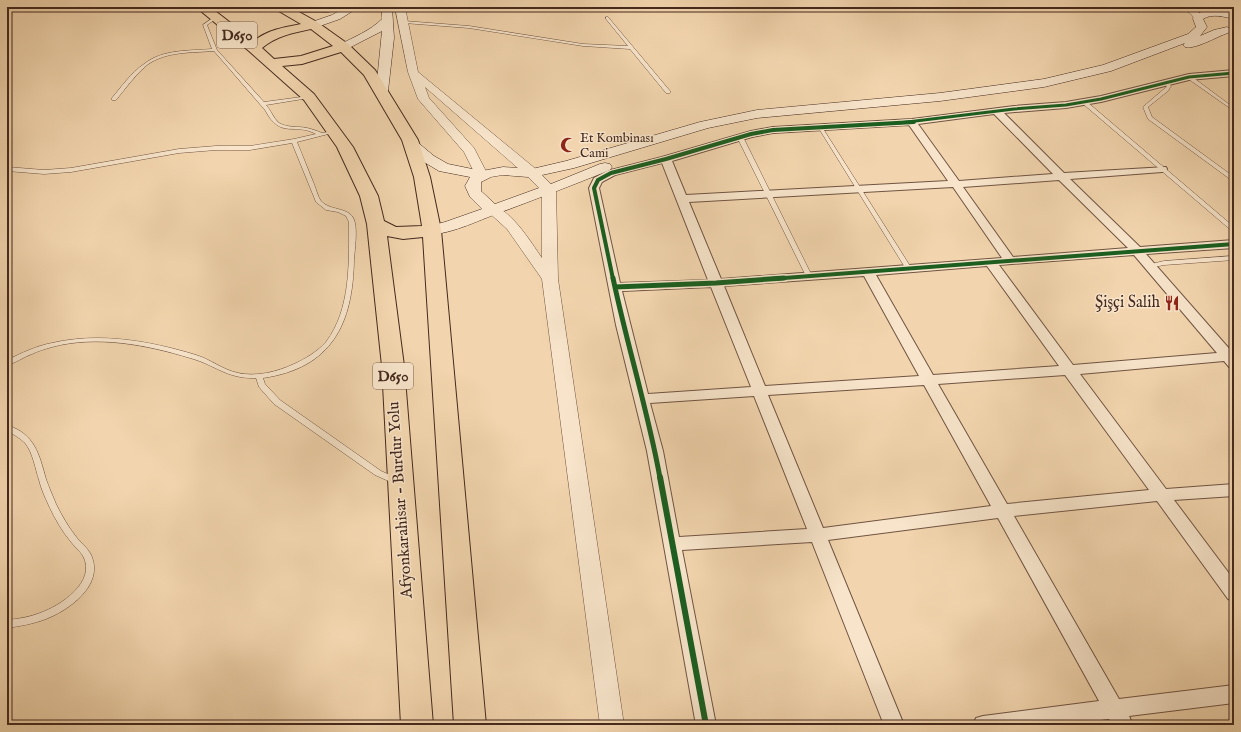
<svg xmlns="http://www.w3.org/2000/svg" width="1241" height="732" font-family="'IM FELL English',serif">
	<style>
		.lines { fill: none; stroke-linecap: round; stroke-linejoin: round }
		.service-casing { stroke: #705442; stroke-width: 1 }
		.minor-casing { stroke: #705442; stroke-width: 2 }
		.tertiary-casing { stroke: #705442; stroke-width: 1 }
		.secondary-casing { stroke: #44291e; stroke-width: 1 }
		.trunk-casing { stroke: #44291e; stroke-width: 2 }
		.service { fill: #f7e4ca; fill-rule: evenodd }
		.minor { fill: #f7e4ca; fill-rule: evenodd }
		.tertiary { fill: #f7e4ca; fill-rule: evenodd }
		.secondary { fill: #f7e4ca; fill-rule: evenodd }
		.trunk { fill: #f2d5ae; fill-rule: evenodd }
		.cycleway-far3-casing { stroke: #f7e4ca; stroke-width: 4.5 }
		.cycleway-far2-casing { stroke: #f7e4ca; stroke-width: 6 }
		.cycleway-far1-casing { stroke: #f7e4ca; stroke-width: 8 }
		.cycleway-casing { stroke: #f7e4ca; stroke-width: 9 }
		.cycleway-far3 { stroke: #1b5e20; stroke-width: 3 }
		.cycleway-far2 { stroke: #1b5e20; stroke-width: 4 }
		.cycleway-far1 { stroke: #1b5e20; stroke-width: 5 }
		.cycleway { stroke: #1b5e20; stroke-width: 6 }
		.labels { text-anchor: middle; dominant-baseline: central; stroke-width: 3; stroke-linejoin: round; paint-order: stroke }
		.far-poi-label { font-size: 13px; fill: #44291e; stroke: #f7e4ca; text-anchor: start }
		.shield { fill: #f7e4ca; stroke: #7a6152; stroke-width: 1 }
		.shield-label { font-size: 15px; font-weight: bold; fill: #44291e }
		.poi-label { font-size: 16px; fill: #44291e; stroke: #f7e4ca; text-anchor: end }
		.street-label { font-size: 16px; fill: #44291e; stroke: #f7e4ca }
	</style>
	<rect width="100%" height="100%" fill="#f2d5ae"/>
	<filter id="stains"><feTurbulence type="fractalNoise" baseFrequency=".005" numOctaves="4"/><feColorMatrix values="0 0 0 0 .2 0 0 0 0 .09 0 0 0 0 .02 0 0 0 .5 -.17"/></filter>
	<radialGradient id="worn" r=".72"><stop offset=".6" stop-color="#630" stop-opacity="0"/><stop offset="1" stop-color="#630" stop-opacity=".3"/></radialGradient>
	<g class="lines">
		<g class="service-casing">
			<path id="service" d="M 214,17 L 217,18 L 207,25 L 217,50 L 264,102 L 309,96 L 311,97 L 309,98 L 266,105 C 271,110 273,118 279,123 C 287,128 298,126 307,128 C 312,129 317,131 322,133 L 334,131 L 336,132 L 297,142 C 303,156 308,170 314,184 C 316,189 318,197 321,201 C 331,212 352,206 355,223 C 357,232 355,249 354,259 C 353,324 332,368 263,378 L 265,384 L 280,400 L 381,471 L 399,479 L 400,481 L 399,483 L 393,483 L 375,475 L 274,404 L 259,387 L 256,378 C 226,379 216,365 190,358 C 147,345 97,335 52,347 C 45,349 38,351 32,354 C 23,357 16,363 7,365 L 7,360 C 22,353 36,346 52,343 C 100,332 150,341 196,355 C 210,359 223,370 238,373 C 256,377 277,372 294,364 C 305,359 317,352 326,342 C 351,309 349,262 349,222 L 346,216 L 338,212 L 326,210 L 316,202 L 292,143 L 250,150 L 216,150 L 179,153 L 71,172 L 44,174 L 7,171 L 7,167 L 44,170 L 71,168 L 179,149 L 216,146 L 250,146 L 294,139 L 316,134 C 294,122 281,140 265,110 L 214,51 C 192,53 166,51 147,65 C 135,75 126,88 116,100 L 112,100 L 112,98 C 122,86 131,73 144,64 C 163,49 189,51 212,49 L 203,25 Z
				M 606,17 L 608,17 L 670,91 L 670,93 L 666,93 L 630,49 L 583,46 L 469,28 L 404,23 L 402,22 L 404,21 L 469,26 L 583,44 L 628,46 L 606,19 Z
				M 1187,76 L 1191,76 L 1234,108 L 1234,111 L 1187,78 Z
				M 1164,82 L 1168,82 L 1171,86 L 1168,91 L 1148,107 L 1152,117 L 1234,177 L 1234,182 L 1148,119 L 1143,107 L 1164,89 L 1167,86 L 1164,83 Z
				M 1082,101 L 1086,101 L 1234,227 L 1234,232 L 1232,231 L 1082,103 Z
				M 818,126 L 822,127 L 912,269 L 911,270 L 907,270 L 906,269 L 818,127 Z
				M 740,135 L 743,137 L 812,276 L 811,277 L 807,277 L 806,276 L 737,137 Z
				M 1234,256 L 1234,260 L 1164,265 L 1149,268 L 1146,266 L 1147,265 L 1164,261 Z
				M 7,425 C 35,434 39,454 46,479 C 49,488 53,496 56,504 C 62,516 69,528 77,538 C 82,544 89,549 92,557 C 103,586 69,610 46,619 C 33,624 20,626 7,628 L 7,620 C 18,619 30,617 40,613 C 60,606 97,582 83,556 C 80,551 75,547 71,542 C 62,531 55,519 49,506 C 45,497 41,489 39,480 C 35,468 33,453 25,443 C 20,438 13,434 7,431 Z"/>
		</g>
		<g class="minor-casing">
			<path id="minor" d="M 1234,70 L 1234,76 L 1189,80 L 1101,102 L 1066,108 L 1004,113 L 1064,173 L 1166,167 L 1167,169 L 1166,171 L 1162,172 L 1070,179 L 1140,247 L 1234,240 L 1234,248 L 1146,254 L 1233,353 L 1234,368 L 1229,367 L 1224,361 L 1080,374 L 1166,489 L 1234,484 L 1234,496 L 1174,500 L 1234,580 L 1234,601 L 1228,599 L 1157,501 L 1014,516 L 1119,699 L 1234,685 L 1234,703 L 1129,716 L 1133,725 L 1112,725 L 1109,719 L 1058,725 L 973,725 L 976,718 L 983,716 L 1099,701 L 998,518 L 828,540 L 904,725 L 884,725 L 812,542 L 682,550 L 716,725 L 696,725 L 647,451 L 616,325 L 589,188 L 594,178 L 607,171 L 662,157 L 751,131 L 773,127 L 912,119 L 1014,106 L 1066,102 L 1101,96 L 1189,74 ZM 994,114 L 1053,174 L 959,181 L 918,124 ZM 909,125 L 948,181 L 686,195 L 672,161 L 752,137 L 773,133 ZM 662,163 L 708,280 L 620,283 L 599,188 L 602,182 L 615,175 ZM 1059,180 L 1128,248 L 1013,257 L 963,187 ZM 953,187 L 1002,258 L 721,279 L 689,202 ZM 1134,255 L 1217,353 L 1073,365 L 999,265 ZM 987,266 L 1059,366 L 933,375 L 876,275 ZM 864,276 L 919,376 L 765,386 L 724,286 ZM 711,287 L 751,387 L 648,394 L 622,291 ZM 1065,375 L 1149,490 L 1007,504 L 938,384 ZM 924,385 L 991,506 L 823,528 L 768,395 ZM 754,396 L 807,529 L 679,537 L 663,451 L 650,403 Z"/>
		</g>
		<g class="tertiary-casing">
			<path id="tertiary" d="M 395,7 L 405,7 L 418,72 L 537,170 L 538,173 L 537,176 L 527,176 L 425,87 L 429,98 L 474,148 L 488,175 L 487,178 L 477,178 L 464,152 L 418,99 L 408,72 Z
				M 1179,7 C 1190,7 1196,8 1203,17 L 1201,19 L 1195,19 L 1191,14 Z
				M 549,186 L 554,187 L 556,190 L 558,279 L 624,725 L 600,725 L 542,279 L 507,229 L 486,210 L 488,207 C 507,202 532,244 542,258 L 542,190 L 544,187 Z"/>
		</g>
		<g class="secondary-casing">
			<path id="secondary" d="M 281,7 L 342,7 C 335,16 294,12 282,9 Z
				M 346,7 L 359,7 L 340,19 L 317,27 L 313,28 L 308,25 L 309,23 L 332,15 Z
				M 382,7 L 392,7 L 394,38 L 388,91 L 386,94 L 378,94 L 376,91 L 382,31 L 347,49 L 339,49 L 337,47 L 339,45 C 354,37 370,31 382,19 Z
				M 1206,10 L 1220,10 L 1234,13 L 1234,19 C 1225,17 1212,13 1203,19 L 1207,27 L 1200,36 L 1214,30 L 1227,27 L 1233,30 L 1231,32 C 1219,35 1196,50 1185,47 L 1183,45 L 1185,43 L 1111,71 L 1044,87 L 940,101 L 757,118 L 708,128 L 574,168 L 542,175 L 551,184 L 600,164 L 605,163 L 610,164 L 612,167 L 610,170 C 573,185 536,199 499,213 C 481,219 444,238 426,233 L 424,230 L 426,227 L 445,222 L 482,209 L 470,197 L 465,186 L 470,177 L 439,171 L 424,162 L 404,144 L 406,141 L 411,140 L 416,141 L 434,156 L 448,164 L 482,171 L 503,167 L 532,169 L 566,161 L 700,122 L 757,110 L 940,93 L 1044,79 L 1103,65 L 1188,34 L 1196,27 L 1193,19 L 1194,15 ZM 503,175 L 528,177 L 539,188 L 495,204 L 481,191 L 481,182 L 491,177 Z"/>
		</g>
		<g class="trunk-casing">
			<path id="trunk" d="M 196,7 L 210,7 L 254,41 C 267,30 285,27 301,24 L 277,10 L 275,7 L 290,7 L 317,22 L 348,44 L 375,70 L 418,140 L 430,177 L 441,230 L 486,725 L 454,725 L 423,237 L 403,239 L 387,236 L 404,366 L 433,725 L 401,725 L 382,366 L 367,224 L 360,196 L 337,147 L 304,100 L 249,51 ZM 311,29 L 333,46 L 301,56 L 274,59 L 262,48 C 276,36 293,33 311,29 ZM 341,52 L 364,75 L 402,140 L 414,177 L 422,226 L 396,227 L 384,221 L 378,196 L 353,147 L 314,94 L 282,66 L 302,64 Z"/>
		</g>
		<use href="#service" class="service"/>
		<use href="#minor" class="minor"/>
		<use href="#tertiary" class="tertiary"/>
		<use href="#secondary" class="secondary"/>
		<use href="#trunk" class="trunk"/>
		<g class="cycleway-far3-casing">
			<path id="cycleway-far3" d="M 899,123 L 1014,109 L 1066,105 L 1101,99 L 1189,77 L 1234,73"/>
		</g>
		<g class="cycleway-far2-casing">
			<path id="cycleway-far2" d="M 613,279 L 594,188 L 598,180 L 611,173 L 666,159 L 751,134 L 773,130 L 914,122
				M 771,279 L 1234,244"/>
		</g>
		<g class="cycleway-far1-casing">
			<path id="cycleway-far1" d="M 613,278 C 627,345 648,411 660,478
				M 615,287 L 716,283 L 784,278"/>
		</g>
		<g class="cycleway-casing">
			<path id="cycleway" d="M 660,477 L 706,725"/>
		</g>
		<use href="#cycleway-far3" class="cycleway-far3"/>
		<use href="#cycleway-far2" class="cycleway-far2"/>
		<use href="#cycleway-far1" class="cycleway-far1"/>
		<use href="#cycleway" class="cycleway"/>
	</g>
	<defs>
		<g id="mosque-bare" transform="scale(1.2)"><path d="M3.5-4.9A6 6 0 1 0 3.5 4.9A5 5 0 1 1 3.5-4.9Z" fill="#8f2418" stroke="#f7e4ca" stroke-width="2.5" paint-order="stroke"/></g>
		<g id="restaurant-bare" transform="scale(1.2)"><path d="M-5-6h1v4h1v-4h1v4h1v-4h1v5L-1.5 .5V6h-2V.5L-5-1ZM5-6V6H3V1.5H1.5Q1.5-4 5-6Z" fill="#8f2418" stroke="#f7e4ca" stroke-width="2.5" paint-order="stroke"/></g>
	</defs>
	<g fill-rule="evenodd">
		<use href="#mosque-bare" x="568" y="145"/>
		<use href="#restaurant-bare" x="1172" y="303"/>
	</g>
	<g class="labels">
		<g class="far-poi-label">
			<text x="580" y="138">Et Kombinası<tspan x="580" dy="15">Cami</tspan></text>
		</g>
		<g class="shield">
			<rect x="217" y="22" width="40" height="26" rx="3"/>
			<rect x="373" y="363" width="40" height="26" rx="3"/>
		</g>
		<g class="shield-label">
			<text x="237" y="35">D650</text>
			<text x="393" y="376">D650</text>
		</g>
		<g class="poi-label">
			<text x="1160" y="303">Şişçi Salih</text>
		</g>
		<g class="street-label">
			<text transform="translate(401 500) rotate(-94)">Afyonkarahisar - Burdur Yolu</text>
		</g>
	</g>
	<rect width="1241" height="732" fill="none" stroke="#f2d5ae" stroke-width="24"/>
	<rect x="8" y="8" width="1225" height="716" fill="none" stroke="#44291e" stroke-width="2"/>
	<rect x="12" y="12" width="1217" height="708" fill="none" stroke="#44291e"/>
	<rect width="100%" height="100%" filter="url(#stains)"/>
	<rect width="100%" height="100%" fill="url(#worn)"/>
</svg>
